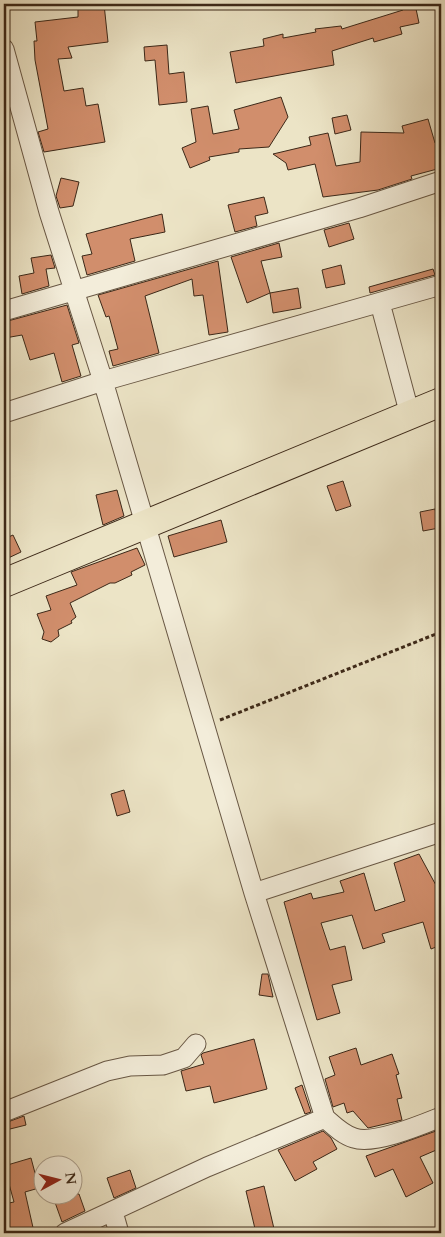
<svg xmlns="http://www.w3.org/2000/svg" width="445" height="1237" font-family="Cardo,serif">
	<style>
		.building { fill: #d18e6c; stroke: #3c2818 }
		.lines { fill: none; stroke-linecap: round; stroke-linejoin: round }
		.street-casing { stroke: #685744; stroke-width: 21 }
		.primary-casing { stroke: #3c2818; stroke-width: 30 }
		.path { stroke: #3c2818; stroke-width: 3; stroke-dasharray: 4 2.5; stroke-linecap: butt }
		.street { stroke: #f3edda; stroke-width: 19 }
		.primary { stroke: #ece4c6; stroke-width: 28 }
	</style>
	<rect width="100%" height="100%" fill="#ece4c6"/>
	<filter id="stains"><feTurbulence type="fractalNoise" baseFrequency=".004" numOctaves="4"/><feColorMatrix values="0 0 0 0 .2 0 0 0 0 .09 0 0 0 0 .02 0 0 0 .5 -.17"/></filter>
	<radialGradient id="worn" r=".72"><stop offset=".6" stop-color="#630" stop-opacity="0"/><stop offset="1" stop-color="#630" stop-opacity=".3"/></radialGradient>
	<path class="building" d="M 78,4 L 104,4 L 108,42 L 68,47 L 72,58 L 58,59 L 64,91 L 83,88 L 86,106 L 98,104 L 105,142 L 44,152 L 38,132 L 48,129 L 35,60 L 34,41 L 37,41 L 35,22 L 78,17 Z
		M 402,4 L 415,4 L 419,23 L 400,27 L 402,34 L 374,42 L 373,38 L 332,51 L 334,65 L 236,83 L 230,52 L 264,46 L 263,39 L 283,34 L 283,38 L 316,32 L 315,29 L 341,26 L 342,29 L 403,10 Z
		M 167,45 L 169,74 L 184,72 L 187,102 L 159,105 L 155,60 L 145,61 L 144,47 Z
		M 281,97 L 288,117 L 269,147 L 239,149 L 239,152 L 209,157 L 210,160 L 190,168 L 182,148 L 196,142 L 191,109 L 208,106 L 213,134 L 239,129 L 234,110 Z
		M 347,115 L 351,130 L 335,134 L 332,118 Z
		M 428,119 L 435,143 L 441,142 L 441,168 L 411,176 L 412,179 L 378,190 L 323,197 L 315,164 L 288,170 L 286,163 L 273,154 L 311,145 L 309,137 L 328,133 L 336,166 L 360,162 L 361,132 L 404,133 L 402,126 Z
		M 61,178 L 79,182 L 73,206 L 60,208 L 56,196 Z
		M 264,197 L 268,213 L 255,216 L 257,226 L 235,232 L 228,205 Z
		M 162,214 L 165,232 L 130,239 L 135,261 L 87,275 L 82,256 L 92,254 L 86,234 Z
		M 349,223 L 354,239 L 329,247 L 324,230 Z
		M 279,243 L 282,257 L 261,261 L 270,293 L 247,303 L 231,257 Z
		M 51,255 L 55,268 L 46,269 L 49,286 L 22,294 L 19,276 L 34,273 L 31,258 Z
		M 218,261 L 228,332 L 209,335 L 203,295 L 194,296 L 192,279 L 145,296 L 159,353 L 113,366 L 109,351 L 118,349 L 109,316 L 106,317 L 98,295 Z
		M 341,265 L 345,284 L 326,288 L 322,270 Z
		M 433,269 L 435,275 L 370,293 L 369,287 Z
		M 298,288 L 301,308 L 273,313 L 270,293 Z
		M 67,305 L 79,343 L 72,345 L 81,376 L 62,382 L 54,353 L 30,360 L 22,335 L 5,338 L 4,322 Z
		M 343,481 L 351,506 L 336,511 L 327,486 Z
		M 117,490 L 124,516 L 103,525 L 96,495 Z
		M 435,509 L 439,528 L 423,531 L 420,512 Z
		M 221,520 L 227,542 L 174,557 L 168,536 Z
		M 13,535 L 21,552 L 4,560 L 4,539 Z
		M 137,548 L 145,565 L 131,572 L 132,575 L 115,583 L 110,583 L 70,603 L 76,617 L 71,621 L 72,623 L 58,630 L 59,636 L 51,642 L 42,639 L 44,632 L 37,614 L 51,610 L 46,596 L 77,585 L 71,572 Z
		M 124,790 L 130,812 L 117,816 L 111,794 Z
		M 419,854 L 438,889 L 441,888 L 441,945 L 431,949 L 423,922 L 382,934 L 385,942 L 363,949 L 352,915 L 321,923 L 330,950 L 345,946 L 352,980 L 332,985 L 340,1013 L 317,1020 L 284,902 L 311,893 L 313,899 L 344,892 L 340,881 L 364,873 L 375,911 L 405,901 L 394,863 Z
		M 262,974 L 268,974 L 273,997 L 259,995 Z
		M 254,1039 L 267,1089 L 214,1103 L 210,1086 L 186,1091 L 181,1071 L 204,1064 L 201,1055 L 203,1053 Z
		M 356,1048 L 361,1065 L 392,1054 L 399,1074 L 396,1075 L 402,1098 L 397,1099 L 402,1120 L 368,1128 L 353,1111 L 347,1113 L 344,1103 L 333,1107 L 325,1079 L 335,1075 L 329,1057 Z
		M 302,1085 L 311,1112 L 305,1114 L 295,1088 Z
		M 24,1116 L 26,1125 L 6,1130 L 5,1123 Z
		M 323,1131 L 331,1138 L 337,1149 L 313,1162 L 317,1169 L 295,1181 L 278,1150 Z
		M 436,1131 L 441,1148 L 420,1157 L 433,1183 L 406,1197 L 393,1169 L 375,1177 L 366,1156 Z
		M 31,1158 L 39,1188 L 25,1192 L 34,1232 L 9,1233 L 4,1204 L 14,1202 L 4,1166 Z
		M 130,1170 L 136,1188 L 114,1198 L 107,1178 Z
		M 264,1186 L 275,1233 L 256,1233 L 246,1191 Z
		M 52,1194 L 79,1194 L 85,1211 L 62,1222 Z"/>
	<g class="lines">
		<g class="street-casing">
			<path id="street" d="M 4,49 L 49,212 L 103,381 L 254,893 L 325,1118 L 207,1167 L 65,1233
				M 380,303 L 410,415
				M 4,311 L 359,208 L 441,181
				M 4,413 L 103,381 L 441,285
				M 254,893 L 441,832
				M 4,1112 L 107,1071 L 130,1066 L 163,1065 L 184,1058 L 196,1044
				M 325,1118 C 333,1125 343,1135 354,1138 C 374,1145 421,1125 441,1117
				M 113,1212 L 119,1233"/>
		</g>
		<g class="primary-casing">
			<path id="primary" d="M 4,583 L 441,402"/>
		</g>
		<path class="path" d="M 220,720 L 441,632"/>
		<use href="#street" class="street"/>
		<use href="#primary" class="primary"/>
	</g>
	<rect width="445" height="1237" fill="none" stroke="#ece4c6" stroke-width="20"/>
	<rect x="5" y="5" width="435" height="1227" fill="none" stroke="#3c2818" stroke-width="2.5"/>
	<rect x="10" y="10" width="425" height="1217" fill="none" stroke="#3c2818"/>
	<g transform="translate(58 1180) rotate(83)"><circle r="24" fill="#f3edda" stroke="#aa9e8c"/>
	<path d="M0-4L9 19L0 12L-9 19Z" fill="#8f2418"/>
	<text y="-8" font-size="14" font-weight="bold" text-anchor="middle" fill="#3c2818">N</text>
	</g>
	<rect width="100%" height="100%" filter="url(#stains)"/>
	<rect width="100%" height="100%" fill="url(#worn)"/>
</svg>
